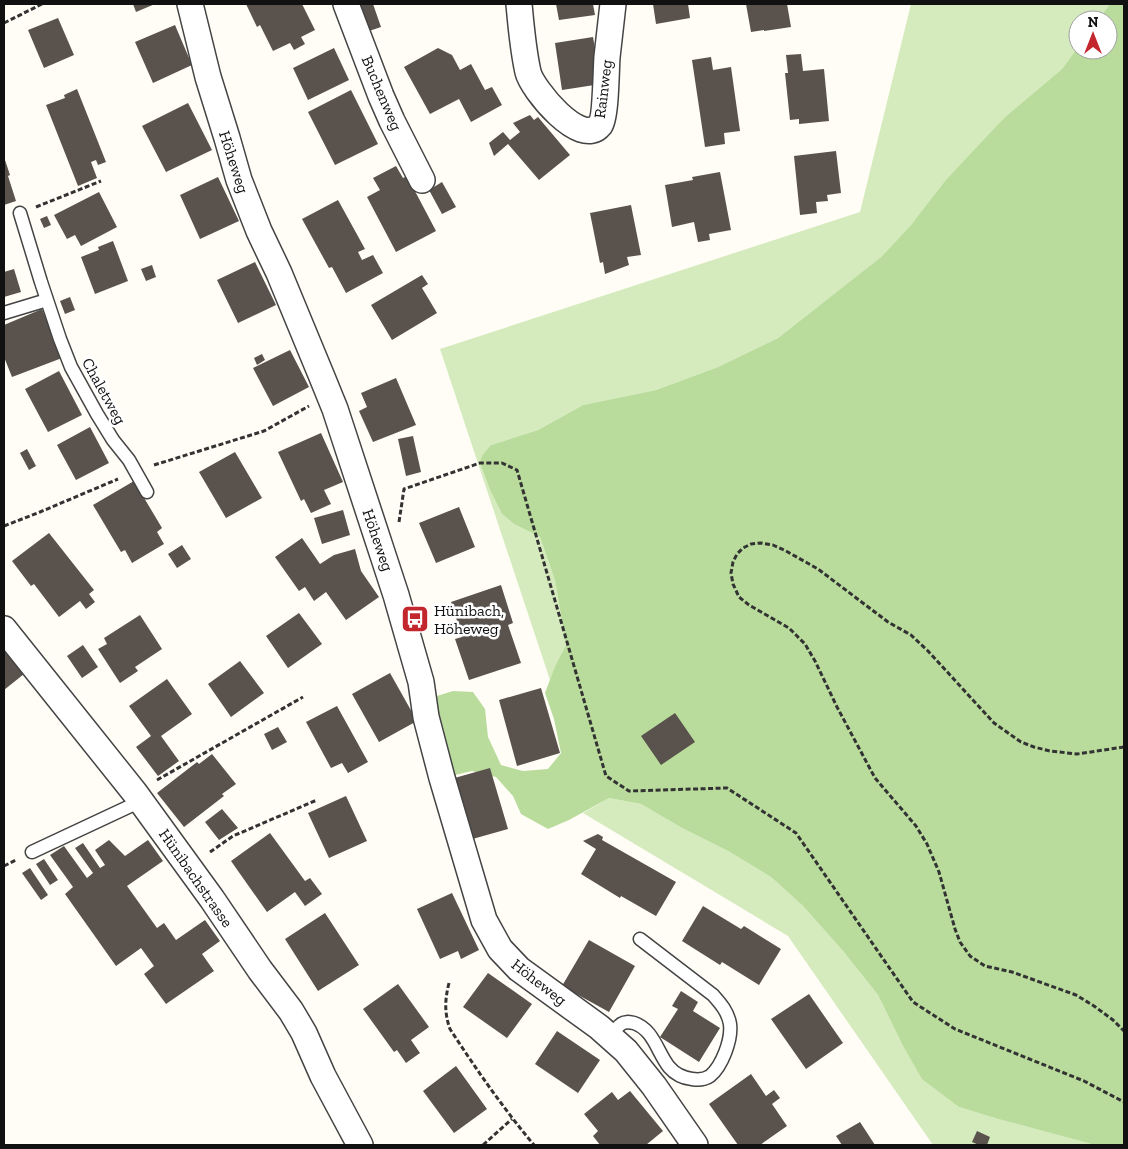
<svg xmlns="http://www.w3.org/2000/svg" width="1128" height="1149" font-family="'Zilla Slab',serif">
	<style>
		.green { fill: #d5ebbd }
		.forest { fill: #b9dc9c }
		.building { fill: #5a524d }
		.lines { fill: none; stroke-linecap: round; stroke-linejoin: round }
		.lane-casing { stroke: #444; stroke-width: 15 }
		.street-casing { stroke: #444; stroke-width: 28 }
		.path { stroke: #333; stroke-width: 3; stroke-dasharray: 5 2.5; stroke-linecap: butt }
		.lane { stroke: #fff; stroke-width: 12 }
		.street { stroke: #fff; stroke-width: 25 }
		.labels { text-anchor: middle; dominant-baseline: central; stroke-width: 5; stroke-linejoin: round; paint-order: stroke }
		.street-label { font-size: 16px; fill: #111; stroke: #fff }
		.poi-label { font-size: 16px; fill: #111; stroke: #fff; text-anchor: start }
	</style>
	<rect width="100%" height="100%" fill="#fffdf5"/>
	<path class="green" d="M 911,4 L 1110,4 L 1098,20 L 1078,20 L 1078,47 L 1062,69 L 1005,117 L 911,225 L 881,257 L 778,338 L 718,367 L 656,390 L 583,405 L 538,430 L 491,445 L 480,463 L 490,490 L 502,514 L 514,524 L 540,537 L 555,579 L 566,645 L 555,666 L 550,680 L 440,349 L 860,212 Z
		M 609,798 L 641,804 L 682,828 L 728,851 L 771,877 L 803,906 L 843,951 L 878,995 L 901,1042 L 959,1107 L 998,1119 L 1095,1145 L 933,1145 L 788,936 L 583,813 Z"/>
	<path class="forest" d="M 1110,4 L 1124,4 L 1124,1145 L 1095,1145 L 998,1119 L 959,1107 L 922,1079 L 901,1042 L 878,995 L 843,951 L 803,906 L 771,877 L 728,851 L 682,828 L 641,804 L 609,798 L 569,820 L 548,829 L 521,814 L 513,796 L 496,777 L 472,771 L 442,778 L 424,700 L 453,691 L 473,692 L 485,709 L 488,737 L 501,765 L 523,771 L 548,769 L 561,753 L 554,719 L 545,693 L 555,666 L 566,645 L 555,580 L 540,537 L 514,524 L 502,514 L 490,490 L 480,463 L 482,456 L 491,445 L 538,430 L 583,405 L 656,390 L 718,367 L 778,338 L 881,257 L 911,225 L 946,180 L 1005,117 L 1062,69 L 1078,47 L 1078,50 L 1108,50 L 1108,20 L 1098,20 Z"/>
	<path class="building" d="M 133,4 L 155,4 L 136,12 Z
		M 246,4 L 302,4 L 315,30 L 301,37 L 305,44 L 294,50 L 290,43 L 273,51 L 260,25 L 257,27 Z
		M 361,4 L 373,4 L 381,27 L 366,32 L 357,5 Z
		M 556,4 L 593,4 L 595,15 L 559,20 Z
		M 653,4 L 688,4 L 690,18 L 656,24 Z
		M 746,4 L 787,4 L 791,27 L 764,31 L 764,30 L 751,32 Z
		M 58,18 L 74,55 L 44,68 L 28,30 Z
		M 175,25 L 192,65 L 153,83 L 135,42 Z
		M 593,37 L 601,84 L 562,90 L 555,43 Z
		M 334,48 L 349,80 L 308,100 L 293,68 Z
		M 438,48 L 452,55 L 460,70 L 471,64 L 485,90 L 492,87 L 502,105 L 471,122 L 459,99 L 430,114 L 404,67 Z
		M 801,54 L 803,71 L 824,69 L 829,121 L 799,124 L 799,119 L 790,120 L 785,73 L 788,73 L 786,55 Z
		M 711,57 L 713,70 L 731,67 L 740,131 L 724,133 L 725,144 L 705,147 L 692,60 Z
		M 77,89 L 106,162 L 98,165 L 96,160 L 91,162 L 97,178 L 78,186 L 46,105 L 65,98 L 64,95 Z
		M 351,90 L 378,144 L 335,165 L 308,112 Z
		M 188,103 L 212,150 L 166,172 L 142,126 Z
		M 530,115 L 534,120 L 538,117 L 570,155 L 539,180 L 508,144 L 494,156 L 489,143 L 503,132 L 510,140 L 520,132 L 513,123 Z
		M 836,151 L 841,193 L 827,195 L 828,201 L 816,202 L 817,213 L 800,215 L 794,156 Z
		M 4,157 L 10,175 L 8,176 L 16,201 L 4,205 Z
		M 396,166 L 403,178 L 407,176 L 436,231 L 396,252 L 367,197 L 380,190 L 373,178 Z
		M 720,172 L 731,230 L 709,234 L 710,240 L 698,242 L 694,222 L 672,227 L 665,185 L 693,180 L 692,177 Z
		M 218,177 L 239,221 L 200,239 L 180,195 Z
		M 442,182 L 456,207 L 442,214 L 429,190 Z
		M 99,192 L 117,227 L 81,246 L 75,235 L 67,239 L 54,215 Z
		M 338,200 L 365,249 L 358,252 L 362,260 L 373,255 L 383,273 L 346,293 L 332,267 L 329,268 L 302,219 Z
		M 631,205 L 641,255 L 627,257 L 629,265 L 605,274 L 603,262 L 600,263 L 590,213 Z
		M 47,216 L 51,225 L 44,228 L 40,219 Z
		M 113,241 L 128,281 L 95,294 L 81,257 L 99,250 L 98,247 Z
		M 255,262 L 276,305 L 238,323 L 217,280 Z
		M 152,265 L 156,277 L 146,281 L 141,269 Z
		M 14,269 L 21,292 L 4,297 L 4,272 Z
		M 422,275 L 428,284 L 422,288 L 437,313 L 392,340 L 371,305 Z
		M 70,297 L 75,310 L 65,314 L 60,301 Z
		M 42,309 L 62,358 L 12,377 L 4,357 L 4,325 Z
		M 290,350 L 309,387 L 273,406 L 253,368 Z
		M 262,354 L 265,360 L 257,365 L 254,358 Z
		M 59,371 L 82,415 L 48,432 L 25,389 Z
		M 396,378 L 416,425 L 373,442 L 359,411 L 367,407 L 361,393 Z
		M 90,427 L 109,463 L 76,480 L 57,445 Z
		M 321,433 L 343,482 L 324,490 L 331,504 L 311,513 L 304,499 L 301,501 L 278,452 Z
		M 413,436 L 421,472 L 406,476 L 398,439 Z
		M 27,449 L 36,466 L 29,470 L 20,453 Z
		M 235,452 L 262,498 L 226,518 L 199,472 Z
		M 134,481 L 162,528 L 157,532 L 164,544 L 132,563 L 125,550 L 121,552 L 93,505 Z
		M 459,507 L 475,547 L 436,563 L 419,523 Z
		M 343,510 L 350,535 L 322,544 L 314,518 Z
		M 49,533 L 94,590 L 89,594 L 95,602 L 86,609 L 80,601 L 59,617 L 34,584 L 31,586 L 12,561 Z
		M 302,538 L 320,564 L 334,555 L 355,549 L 361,571 L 379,597 L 346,620 L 326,592 L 314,601 L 305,587 L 299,591 L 275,557 Z
		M 182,545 L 191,559 L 177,568 L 168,554 Z
		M 501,585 L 513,623 L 508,625 L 521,663 L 469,680 L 455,639 L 462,637 L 451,602 Z
		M 299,613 L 322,644 L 288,668 L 266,636 Z
		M 140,615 L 162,649 L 135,667 L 138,671 L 120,683 L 98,649 L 107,644 L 104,638 Z
		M 83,645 L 98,667 L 82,678 L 67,656 Z
		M 4,648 L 24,674 L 4,690 Z
		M 240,661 L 264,693 L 231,717 L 208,684 Z
		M 390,673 L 417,721 L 379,742 L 352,694 Z
		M 167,679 L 192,714 L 161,736 L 179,761 L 158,776 L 136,747 L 151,736 L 129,706 Z
		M 541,688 L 560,753 L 517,766 L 499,700 Z
		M 337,706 L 368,762 L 348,773 L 342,763 L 331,768 L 306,722 Z
		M 675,713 L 695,742 L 661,765 L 641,736 Z
		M 278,727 L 287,742 L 272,750 L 264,734 Z
		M 212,754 L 236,784 L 222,794 L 224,796 L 184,827 L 157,793 L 197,762 L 199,764 Z
		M 490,768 L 508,829 L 469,840 L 451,779 Z
		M 346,796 L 367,841 L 329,858 L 308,813 Z
		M 222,809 L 238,828 L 219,840 L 205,822 Z
		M 270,833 L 305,881 L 310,878 L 322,894 L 305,906 L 295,892 L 267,912 L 231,861 Z
		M 598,834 L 603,837 L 602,840 L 676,882 L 656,916 L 621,896 L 620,898 L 581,874 L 596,849 L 583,841 Z
		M 109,840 L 125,856 L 148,840 L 163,861 L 127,886 L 157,928 L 164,923 L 176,940 L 205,920 L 220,941 L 202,954 L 214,971 L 166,1004 L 144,974 L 154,966 L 141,948 L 116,966 L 65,894 L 73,887 L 50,855 L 64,846 L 87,878 L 93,873 L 75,848 L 83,843 L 100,868 L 105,865 L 95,850 Z
		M 44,859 L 58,880 L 50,885 L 36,864 Z
		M 30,868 L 48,895 L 41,900 L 22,873 Z
		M 452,893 L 479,950 L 461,959 L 458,951 L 440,959 L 417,909 Z
		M 703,906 L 741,929 L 744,926 L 781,949 L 759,985 L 722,962 L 720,965 L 682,941 Z
		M 325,913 L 359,965 L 318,991 L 285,939 Z
		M 589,940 L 635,966 L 609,1012 L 562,986 Z
		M 488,973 L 532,1004 L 507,1038 L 463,1007 Z
		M 398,984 L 429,1027 L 411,1040 L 420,1053 L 406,1063 L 397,1050 L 394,1052 L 363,1009 Z
		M 681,991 L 698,1002 L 693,1011 L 720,1028 L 699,1062 L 660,1037 L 678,1009 L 672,1006 Z
		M 809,994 L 843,1043 L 806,1069 L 771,1019 Z
		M 557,1031 L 600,1060 L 578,1093 L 535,1064 Z
		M 456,1066 L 487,1109 L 454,1133 L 423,1091 Z
		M 751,1074 L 766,1096 L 774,1090 L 780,1098 L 772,1104 L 787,1126 L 760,1145 L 738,1145 L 709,1104 Z
		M 630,1091 L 663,1131 L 646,1145 L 600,1145 L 593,1136 L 598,1131 L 584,1114 L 612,1092 L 618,1100 Z
		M 860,1122 L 875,1145 L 842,1145 L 836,1136 Z
		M 977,1131 L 990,1137 L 987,1145 L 979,1145 L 972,1142 Z"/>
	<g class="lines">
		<g class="lane-casing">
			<path id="lane" d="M 20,213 L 41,282 L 60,339 L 71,367 L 97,414 L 113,440 L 129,460 L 147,492
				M 4,313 L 47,300
				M 32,852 L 141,801
				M 610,1036 C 613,1033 616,1028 620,1025 C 624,1021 629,1022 634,1023 C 654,1030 657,1052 669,1067 C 675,1074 683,1078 692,1079 C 698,1080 704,1080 710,1076 C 722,1066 732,1040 730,1024 C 728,1012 721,1004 713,995 L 640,939"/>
		</g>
		<g class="street-casing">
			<path id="street" d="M 190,4 L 208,77 L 227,138 L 239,180 L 259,231 L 279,273 L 322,377 L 335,409 L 396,595 L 421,682 L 426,717 L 442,778 L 484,920 L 500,949 L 519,969 L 599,1027 L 626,1051 L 654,1086 L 695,1145
				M 346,4 L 381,96 L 392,121 L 422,180
				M 519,4 C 521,26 523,50 528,72 C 532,89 581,149 600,125 C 606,117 606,70 607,57 C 609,39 611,22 613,4
				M 4,629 L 135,793 L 212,899 L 260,970 L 291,1011 L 304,1033 L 323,1076 L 360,1145"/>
		</g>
		<path class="path" d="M 4,23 L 42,4
			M 36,207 L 101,181
			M 154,465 L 264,431 L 309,406
			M 399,522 L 404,489 L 480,463 L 502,463 L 517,470 L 606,776 L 629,791 L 727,788 L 796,833 L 913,1002 L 955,1029 L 1084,1081 L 1124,1102
			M 4,526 L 40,512 L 118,479
			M 1124,747 L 1077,754 L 1050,751 L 1034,747 L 1021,742 L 994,723 L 928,651 L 911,635 L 888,622 L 818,569 L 786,551 L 773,545 L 761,543 L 751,544 L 743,548 L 737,554 L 733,562 L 731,573 L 733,584 L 739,597 L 749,605 L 789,628 L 805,644 L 815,661 L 837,707 L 875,778 L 916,826 L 927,844 L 939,872 L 955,929 L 960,942 L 970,956 L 985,966 L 1012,972 L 1076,995 L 1094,1006 L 1113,1020 L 1124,1031
			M 157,780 L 303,697
			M 210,852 L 233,836 L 317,800
			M 4,866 L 16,860
			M 449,983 C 445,999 444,1012 450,1029 C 476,1069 503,1108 534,1145
			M 483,1145 L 512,1119"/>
		<use href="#lane" class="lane"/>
		<use href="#street" class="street"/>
	</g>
	<defs>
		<g id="bus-square" transform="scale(1.4375)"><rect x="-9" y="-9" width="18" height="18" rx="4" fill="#c4262e" stroke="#fff"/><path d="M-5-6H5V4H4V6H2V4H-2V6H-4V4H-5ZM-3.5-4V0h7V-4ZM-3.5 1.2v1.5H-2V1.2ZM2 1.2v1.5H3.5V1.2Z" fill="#fff"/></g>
	</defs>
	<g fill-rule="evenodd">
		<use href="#bus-square" x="415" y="619"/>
	</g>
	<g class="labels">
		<g class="street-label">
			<text transform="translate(603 89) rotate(-83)">Rainweg</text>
			<text transform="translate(382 93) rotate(67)">Buchenweg</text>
			<text transform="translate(234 162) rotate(72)">Höheweg</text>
			<text transform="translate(104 391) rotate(61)">Chaletweg</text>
			<text transform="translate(378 540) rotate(71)">Höheweg</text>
			<text transform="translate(196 878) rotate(55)">Hünibachstrasse</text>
			<text transform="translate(539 982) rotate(38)">Höheweg</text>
		</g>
		<g class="poi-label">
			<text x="434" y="610">Hünibach,<tspan x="434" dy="18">Höheweg</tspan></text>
		</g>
	</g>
	<rect width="1128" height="1149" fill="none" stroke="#111111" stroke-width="10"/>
	<g transform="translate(1093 35)"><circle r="24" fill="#ffffff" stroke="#a0a0a0"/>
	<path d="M0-4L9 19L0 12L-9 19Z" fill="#c4262e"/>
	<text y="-8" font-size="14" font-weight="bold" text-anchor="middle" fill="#111111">N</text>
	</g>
</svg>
